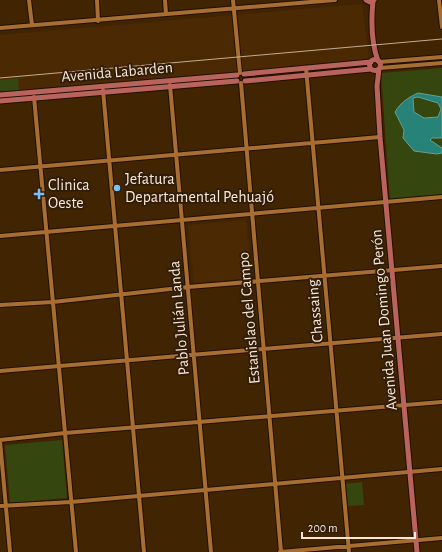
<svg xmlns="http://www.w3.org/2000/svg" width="442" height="552" font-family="'Alegreya Sans',sans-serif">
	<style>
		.built { fill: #4b2a03 }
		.green { fill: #36460f }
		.water { fill: #278278; stroke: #66a094; fill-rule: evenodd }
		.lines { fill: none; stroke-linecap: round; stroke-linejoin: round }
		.minor-casing { stroke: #210f00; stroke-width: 6 }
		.major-casing { stroke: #210f00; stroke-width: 7 }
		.minor { stroke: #a86e31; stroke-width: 4 }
		.major { stroke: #b8635c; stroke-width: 5 }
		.rail { stroke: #c3ac96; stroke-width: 1 }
		.poi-dot { fill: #79bff8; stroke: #301d0a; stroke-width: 1.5 }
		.labels { text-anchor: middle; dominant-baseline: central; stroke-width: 4; stroke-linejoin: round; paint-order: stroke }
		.street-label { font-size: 16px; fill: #fae6d5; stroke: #301d0a }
		.poi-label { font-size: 16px; fill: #fae6d5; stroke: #301d0a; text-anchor: start }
	</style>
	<rect width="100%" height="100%" fill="#412402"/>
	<path class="built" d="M 362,4 L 369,60 L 0,93 L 0,35 Z
		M 246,220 L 252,278 L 194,283 L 188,225 Z"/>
	<path class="green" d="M 442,68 L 442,197 L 390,201 L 381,73 Z
		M 18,78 L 19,91 L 0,93 L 0,80 Z
		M 62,440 L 67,498 L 10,503 L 5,445 Z
		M 362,482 L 364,505 L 348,506 L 346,484 Z"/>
	<path class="water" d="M 418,93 L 442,97 L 442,138 L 432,138 L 430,140 L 442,148 L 442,153 L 437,154 L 414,151 L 403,138 L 404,130 L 395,112 C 400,103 409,97 418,93 ZM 418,97 L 438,103 L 441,109 L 438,117 L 424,118 L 414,112 L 413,98 Z"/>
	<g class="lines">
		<g class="minor-casing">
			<path id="minor" d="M 29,0 L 32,25
				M 97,0 L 98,21
				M 165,0 L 166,14
				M 233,0 L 240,73
				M 439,0 L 442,27
				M 0,28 L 335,0
				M 379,62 L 442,57
				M 306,68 L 349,552
				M 380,68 L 442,63
				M 241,83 L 281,552
				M 170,85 L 211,552
				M 103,90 L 144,552
				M 34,97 L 76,552
				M 0,170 L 380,137
				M 0,236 L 442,197
				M 0,305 L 53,302 L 188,287 L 442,266
				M 0,371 L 442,334
				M 0,440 L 65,433 L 442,402
				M 0,441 L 10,552
				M 0,506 L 71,502 L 442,469
				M 280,552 L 442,538"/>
		</g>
		<g class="major-casing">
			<path id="major" d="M 366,0 L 370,2 L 374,0
				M 373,1 C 371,21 371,42 378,61
				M369.5 65a5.5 5.5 0 1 1 11 0a5.5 5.5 0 1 1-11 0Z
				M 379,69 L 377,86 L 380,137 L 417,552
				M 244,74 L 371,62
				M 245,81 L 371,69
				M 0,95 L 237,75
				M 0,101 L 237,81"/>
		</g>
		<use href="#minor" class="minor"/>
		<use href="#major" class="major"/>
		<path class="rail" d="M 0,78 L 442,39"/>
	</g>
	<g class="poi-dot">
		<circle cx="117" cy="188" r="4"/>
		<path d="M37 188h4v4h4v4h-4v4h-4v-4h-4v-4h4z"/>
	</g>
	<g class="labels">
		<g class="street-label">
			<text transform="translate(117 72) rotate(-5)">Avenida Labarden</text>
			<text transform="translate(315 311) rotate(-95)">Chassaing</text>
			<text transform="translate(179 318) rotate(-95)">Pablo Julián Landa</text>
			<text transform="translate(249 318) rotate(-95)">Estanislao del Campo</text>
			<text transform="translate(384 320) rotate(-95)">Avenida Juan Domingo Perón</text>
		</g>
		<g class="poi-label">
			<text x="125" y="179">Jefatura<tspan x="125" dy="18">Departamental Pehuajó</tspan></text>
			<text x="48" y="185">Clinica<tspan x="48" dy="18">Oeste</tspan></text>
		</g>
	</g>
	<path d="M302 532v6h113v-6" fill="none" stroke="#fae6d5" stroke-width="2"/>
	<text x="308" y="532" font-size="12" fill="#fae6d5" stroke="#301d0a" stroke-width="3" paint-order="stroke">200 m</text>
</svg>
